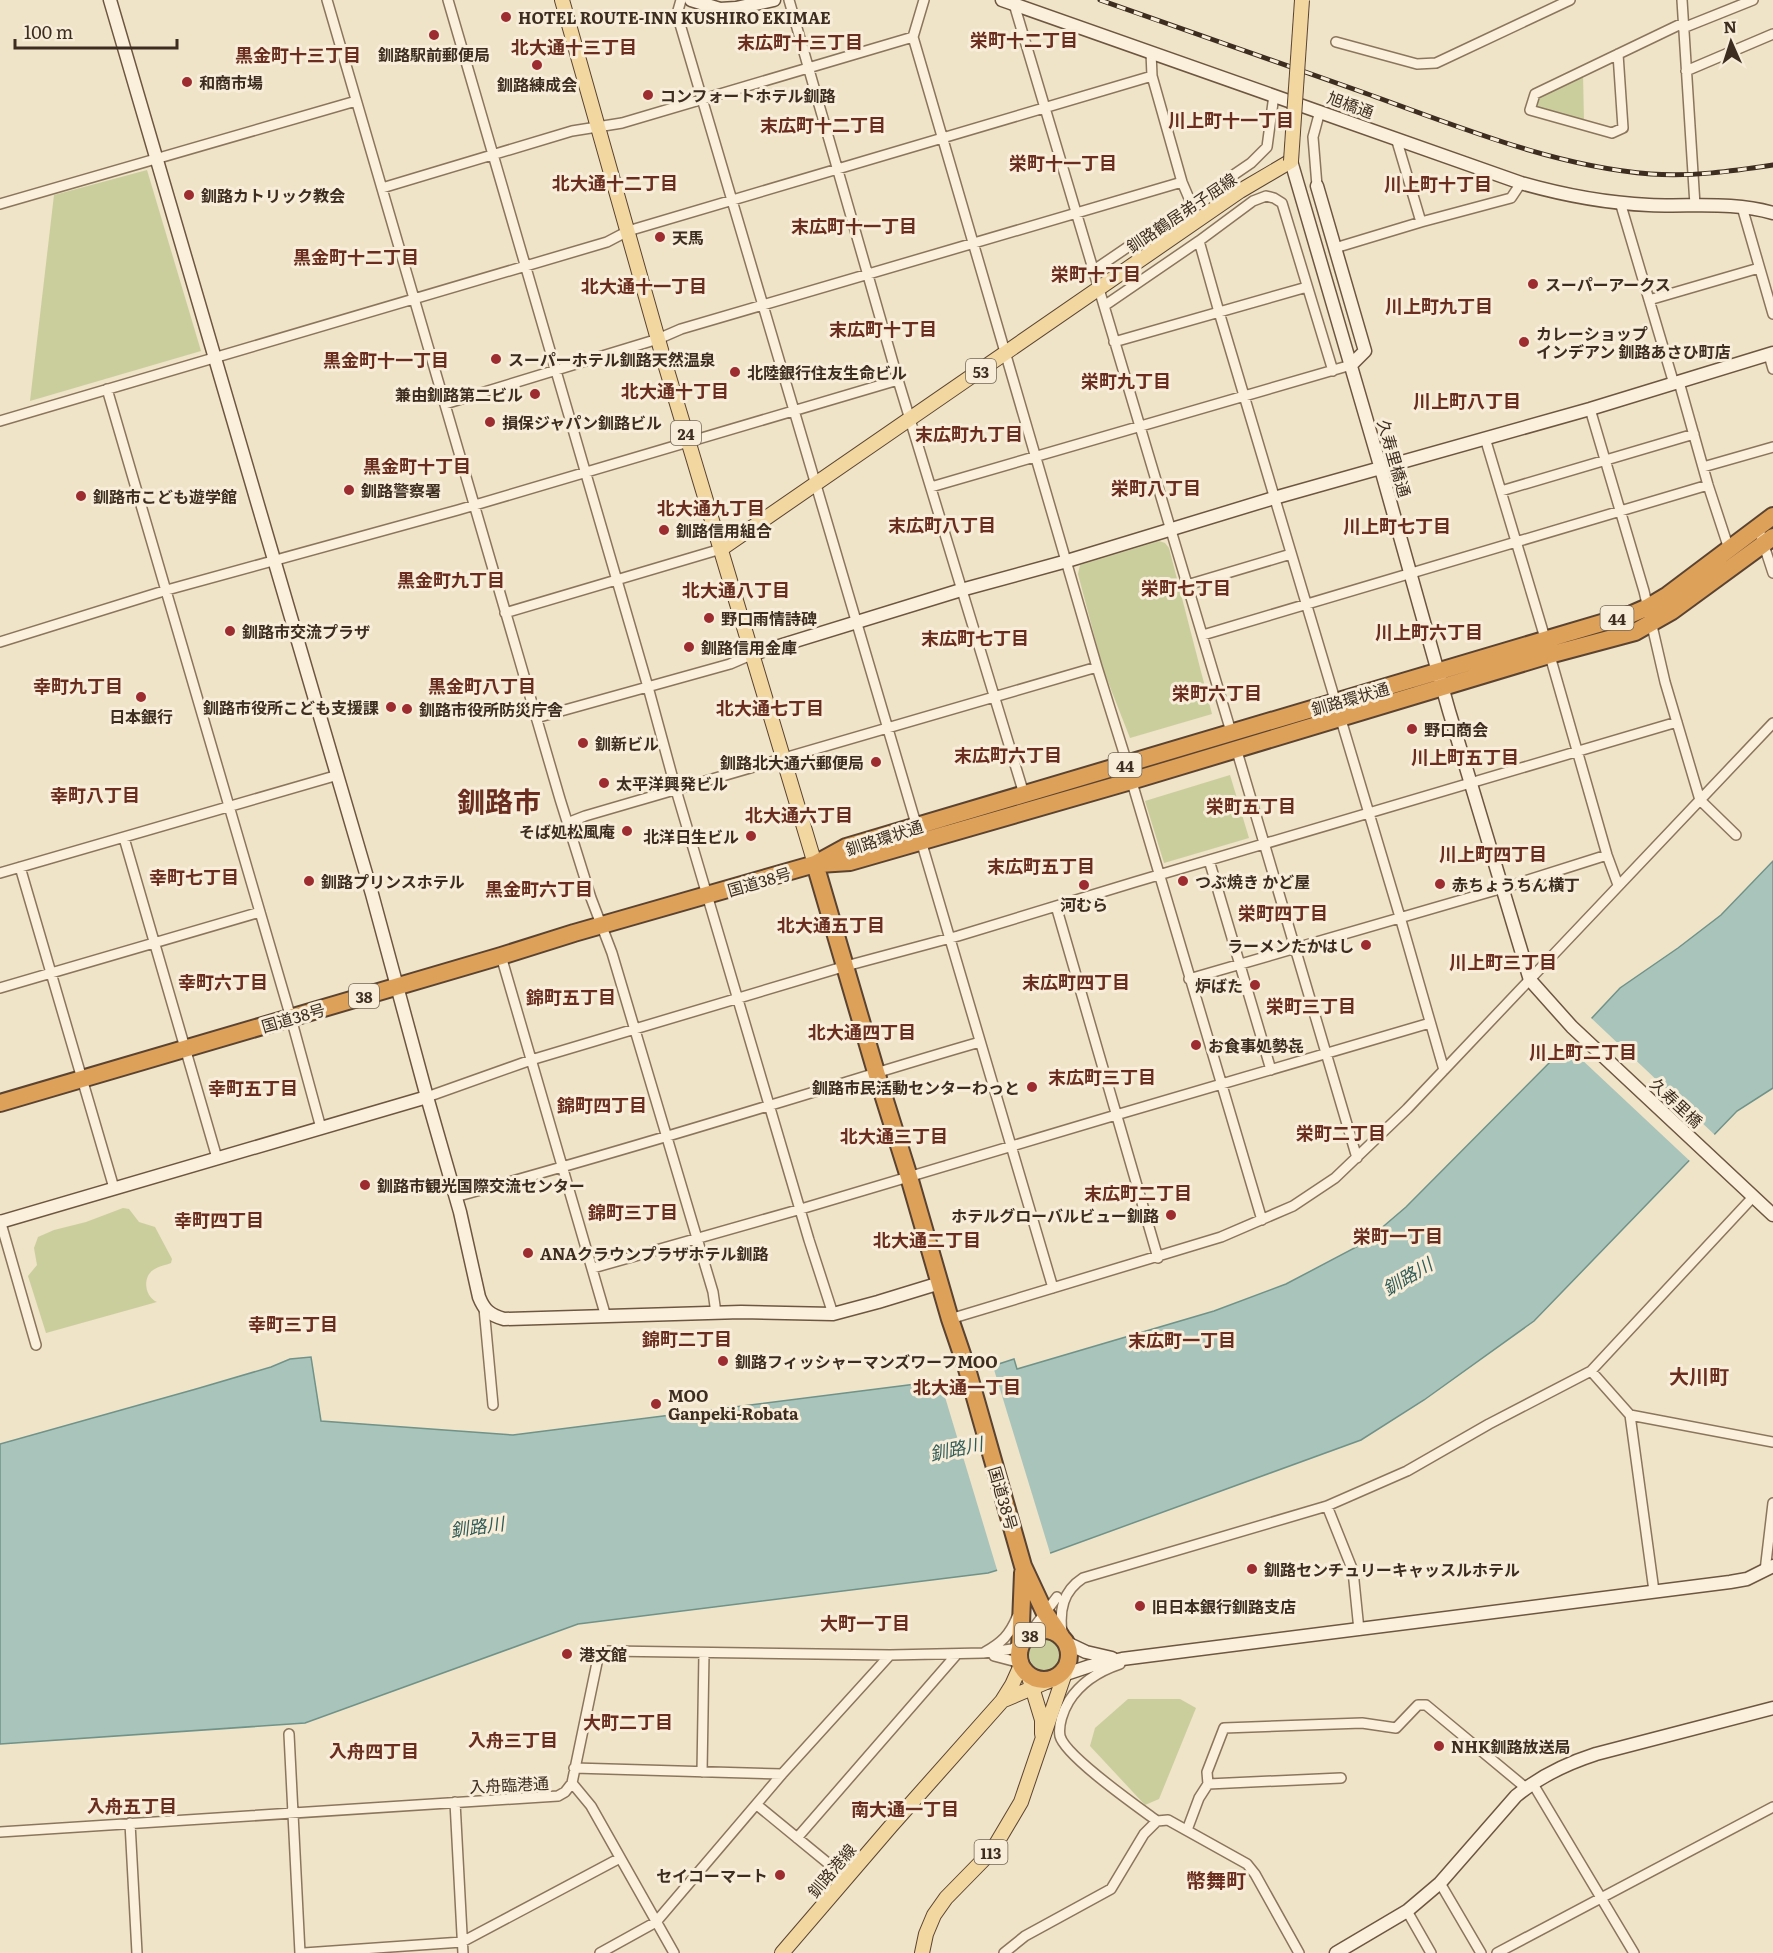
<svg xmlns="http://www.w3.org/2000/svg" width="1773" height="1953" font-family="Literata,'Noto Sans JP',serif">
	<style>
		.green { fill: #cace9c }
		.water { fill: #a9c4bb; stroke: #6f9289; stroke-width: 1.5 }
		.pier { fill: #efe3c8 }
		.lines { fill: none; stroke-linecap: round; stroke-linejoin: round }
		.street-casing { stroke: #8c755d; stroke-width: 12 }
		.secondary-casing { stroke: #6e5640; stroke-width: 15 }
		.primary-casing { stroke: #5a4331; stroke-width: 16 }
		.highway-casing { stroke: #5a4331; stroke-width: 20 }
		.street { stroke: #faf0dc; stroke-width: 9 }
		.secondary { stroke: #faf0dc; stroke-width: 12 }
		.primary { stroke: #f2d7a1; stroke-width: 14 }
		.highway { stroke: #dea15a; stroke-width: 16 }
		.rail-casing { stroke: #3d2d20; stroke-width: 5 }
		.rail { stroke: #f7edd8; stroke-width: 3; stroke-dasharray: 9; stroke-linecap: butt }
		.primary-bridge-casing { stroke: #5a4331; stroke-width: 16; stroke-linecap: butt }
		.primary-bridge { stroke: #f2d7a1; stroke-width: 14 }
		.poi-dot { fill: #9c2c2f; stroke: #f7edd8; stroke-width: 2 }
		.labels { text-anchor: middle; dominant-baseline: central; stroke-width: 6; stroke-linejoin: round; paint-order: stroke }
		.shield { fill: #f7edd8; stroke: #756757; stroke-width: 1.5 }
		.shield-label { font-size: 15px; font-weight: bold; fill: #3d2d20 }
		.poi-label { font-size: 16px; font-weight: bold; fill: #3d2d20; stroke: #f7edd8; text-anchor: start }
		.street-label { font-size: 16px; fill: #3d2d20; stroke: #f7edd8 }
		.neighbourhood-label { font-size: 18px; font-weight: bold; fill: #6a2d1f; stroke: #f7edd8 }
		.water-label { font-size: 18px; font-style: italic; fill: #305c58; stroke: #f7edd8 }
		.quarter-label { font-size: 20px; font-weight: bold; fill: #6a2d1f; stroke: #f7edd8 }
		.town-label { font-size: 28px; font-weight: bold; fill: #6a2d1f; stroke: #f7edd8 }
	</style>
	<rect width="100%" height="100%" fill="#efe3c8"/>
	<path class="green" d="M 1583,74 L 1584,122 L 1534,108 L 1538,96 Z
		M 147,170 L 201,351 L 30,401 L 54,195 Z
		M 1159,541 L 1165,543 L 1169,548 L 1212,714 L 1130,738 L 1103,669 L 1078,574 L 1080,565 Z
		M 1230,775 L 1249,838 L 1164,863 L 1145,801 Z
		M 123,1208 L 129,1209 L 139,1222 L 155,1227 L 172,1259 L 171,1263 C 166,1265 159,1266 153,1270 C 142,1278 145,1297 157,1302 L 46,1333 L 28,1276 L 37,1265 L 34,1248 L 38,1237 L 54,1230 L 86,1222 Z
		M1029 1654a17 17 0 1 1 34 0a17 17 0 1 1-34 0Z
		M 1128,1699 L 1180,1699 L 1196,1708 L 1159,1799 L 1145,1805 L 1090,1746 L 1095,1728 Z"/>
	<path class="water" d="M 1773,861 L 1773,1088 L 1737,1111 L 1534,1321 L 1424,1400 L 1361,1440 L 1034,1559 L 988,1573 L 578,1624 L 305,1723 L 0,1744 L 0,1444 L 196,1389 L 271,1367 L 290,1359 L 311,1357 L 321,1421 L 513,1435 L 932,1382 L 974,1372 L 1014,1359 L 1017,1369 L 1214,1311 L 1286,1284 L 1364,1243 L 1406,1207 L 1562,1050 L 1620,988 L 1678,948 L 1721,915 Z"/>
	<path class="pier" d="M 1589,1016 L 1717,1137 L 1692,1163 L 1564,1043 Z
		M 992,1363 L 1051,1556 L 998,1573 L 939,1377 Z"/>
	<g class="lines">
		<g class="street-casing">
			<path id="street" d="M 327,0 L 560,799 L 591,898 L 612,953 L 713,1292 L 716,1313
				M 448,0 L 648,687 L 676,790 L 809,1240 L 833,1314
				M 681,0 L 677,14 L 1053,1288
				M 789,0 L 898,380 L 1024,794
				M 924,0 L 913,37 L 1097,667 L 1128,766
				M 1682,0 L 1695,205
				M 1014,4 L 1232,735
				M 1683,28 L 1753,0
				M 1336,42 L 1417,64 L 1436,63 L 1570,0
				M 1151,52 L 1152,76 L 1182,182 L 1191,203
				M 1618,54 L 1623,128 L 1612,133 L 1530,110 L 1535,94 L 1683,23
				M 1686,71 L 1773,34
				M 1396,138 L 1421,222 L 1511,198 L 1521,183
				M 1317,186 L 1313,137 L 1320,111
				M 382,188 L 572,131 L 622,123 L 913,37
				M 1620,202 L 1674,384
				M 0,204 L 356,101
				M 1742,207 L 1773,314
				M 1199,241 L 1219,312 L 1400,917 L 1444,1070
				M 1335,248 L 1421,222
				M 1094,270 L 1251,163 L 1267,147 L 1274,95
				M 1649,300 L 1759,268
				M 1104,306 L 1199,241 L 1253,201 L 1266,196 L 1274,198 L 1282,203 L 1333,371
				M 1114,342 L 1307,287
				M 1769,355 L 1773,369
				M 1679,382 L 1708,485 L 1730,552
				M 107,389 L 291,1018 L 321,1128
				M 445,404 L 658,339 L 681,329 L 1182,182
				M 1590,409 L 1644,591 L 1665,682 L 1700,800 L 1736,835
				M 0,421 L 607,242 L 628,231 L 1152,76
				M 1485,438 L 1542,628 L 1607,855 L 1618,885
				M 1703,467 L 1773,447
				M 931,487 L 1351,365
				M 1501,491 L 1694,434
				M 1758,527 L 1773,573
				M 1187,585 L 1291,554
				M 505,613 L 721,549
				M 1203,635 L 1708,485
				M 0,642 L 167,590 L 458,510 L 898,380
				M 536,718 L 730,664 L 753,654
				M 1236,748 L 1357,1158
				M 1131,779 L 1262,1220
				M 567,823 L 585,816 L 1097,667
				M 124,838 L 217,1158
				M 1209,860 L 1271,1070
				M 20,867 L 114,1188
				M 0,873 L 338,775
				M 1056,906 L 1158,1258
				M 501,956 L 606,1317
				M 1189,979 L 1503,888 L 1607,855
				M 0,988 L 260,912
				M 427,1097 L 531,1060 L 846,966 L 958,936 L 1135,882 L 1677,722
				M 455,1197 C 561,1168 666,1137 771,1105 C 841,1084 910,1062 980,1042
				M 0,1220 L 36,1345
				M 593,1268 L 801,1209 L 1116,1115 L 1430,1023
				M 484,1308 L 493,1405
				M 950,1319 L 1221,1237 L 1293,1206 L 1335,1178 L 1407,1109 L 1773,723
				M 1591,1371 L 1630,1415 L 1654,1591
				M 1630,1415 L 1773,1442
				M 1327,1506 L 1353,1571 L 1359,1630
				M 1765,1571 L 1773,1503
				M 1062,1633 C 1059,1610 1063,1591 1083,1578 L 1327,1506 L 1407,1471 L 1489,1424 L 1591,1371 L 1753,1197
				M 1026,1638 L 1057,1597
				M 985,1652 C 1001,1643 1010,1635 1017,1617
				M 994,1656 L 1021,1663
				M 1120,1664 C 1099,1671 1081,1682 1069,1701 C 1063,1711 1058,1725 1060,1736 C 1065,1756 1138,1807 1157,1821
				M 289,1734 L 300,1953
				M 574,1768 L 782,1774
				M 702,1772 L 704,1653
				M 572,1783 L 591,1806 L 674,1953
				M 1208,1784 L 1341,1778
				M 1533,1784 L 1634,1953
				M 455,1802 L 463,1953
				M 757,1805 L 846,1878
				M 130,1823 L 137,1953
				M 1187,1830 L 1199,1798 L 1208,1784 L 1207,1772 L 1224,1728 L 1362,1723 L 1396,1728 L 1418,1705 L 1426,1705 L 1526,1788
				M 0,1832 L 558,1796 L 565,1792 L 572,1783 L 598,1658 L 608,1651 L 890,1655 L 983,1653 L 1012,1649 L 1021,1643
				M 797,1838 L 957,1654
				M 1440,1883 L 1481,1953
				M 1407,1911 L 1431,1953
				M 304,1953 L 462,1942 L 620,1858
				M 600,1953 L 656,1922 L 782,1774 L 890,1655
				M 1004,1953 L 1025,1936 L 1111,1889 L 1144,1834 L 1157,1821 L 1168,1820 L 1247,1864 L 1255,1874 L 1299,1953
				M 1497,1953 L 1773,1807"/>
		</g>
		<g class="secondary-casing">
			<path id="secondary" d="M 110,0 L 372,894 L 427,1097 L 460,1212 L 479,1297 C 484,1310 490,1315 504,1319 L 741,1312 L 833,1314 L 878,1302 L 940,1283
				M 691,0 L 720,9 L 736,8 L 774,0
				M 1002,0 L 1521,183 C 1563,195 1605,203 1649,205 C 1690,207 1733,201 1773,213
				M 1291,161 L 1381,469 L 1449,711 L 1530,980 L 1572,1027 L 1773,1215
				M 1317,186 L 1365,351 L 1351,365
				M 753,654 L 961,590 L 1067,561 L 1274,498 L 1590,409 L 1773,353
				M 0,1222 L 427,1097
				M 1067,1643 L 1086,1652 L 1112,1658
				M 1060,1676 L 1090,1666 L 1122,1659 L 1730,1582 L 1747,1579 L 1773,1566
				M 1336,1953 L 1407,1911 L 1440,1883 L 1516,1796 C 1539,1777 1568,1763 1596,1754 L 1773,1708"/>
		</g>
		<g class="primary-casing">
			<path id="primary" d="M 562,0 L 663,357 L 815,864
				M 721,549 L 1240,191 L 1291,161
				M 1028,1674 L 1042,1720 L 1042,1734
				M 1004,1700 L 1051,1680
				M 782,1953 L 891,1826 L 1002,1701 L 1012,1685 L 1021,1665
				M 922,1953 L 926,1934 L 934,1915 L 946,1898 L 992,1851 L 1021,1802 L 1068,1664"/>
		</g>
		<g class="highway-casing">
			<path id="highway" d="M 815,864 L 876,1072 L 909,1177 L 950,1319 L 967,1369 L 1023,1566 L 1044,1611 L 1061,1636
				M 819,864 L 850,862 L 1131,781 L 1549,655 L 1635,632 L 1672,611 L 1773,537
				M 0,1103 L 501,956 L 574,933 L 815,864 L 846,847 L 1632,614 L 1648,607 L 1668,595 L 1773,516
				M1019 1655a25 25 0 1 1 50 0a25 25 0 1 1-50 0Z
				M 1020,1649 L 1023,1573"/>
		</g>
		<use href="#street" class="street"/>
		<use href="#secondary" class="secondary"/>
		<use href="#primary" class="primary"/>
		<use href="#highway" class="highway"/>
		<g class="rail-casing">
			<path id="rail" d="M 1100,0 C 1187,31 1275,61 1362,92 C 1455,125 1551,166 1651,174 C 1692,177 1733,171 1773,165"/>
		</g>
		<use href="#rail" class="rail"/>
		<g class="primary-bridge-casing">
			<path id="primary-bridge" d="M 1291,161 L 1302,0"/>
		</g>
		<use href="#primary-bridge" class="primary-bridge"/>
	</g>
	<g class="poi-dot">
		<circle cx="506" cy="17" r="6"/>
		<circle cx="434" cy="35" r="6"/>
		<circle cx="537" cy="65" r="6"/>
		<circle cx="187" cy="82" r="6"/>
		<circle cx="648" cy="95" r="6"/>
		<circle cx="189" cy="195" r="6"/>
		<circle cx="660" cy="237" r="6"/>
		<circle cx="1533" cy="284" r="6"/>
		<circle cx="1524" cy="342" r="6"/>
		<circle cx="496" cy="359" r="6"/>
		<circle cx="735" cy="372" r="6"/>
		<circle cx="535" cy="394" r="6"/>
		<circle cx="490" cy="422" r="6"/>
		<circle cx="349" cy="490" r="6"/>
		<circle cx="81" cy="496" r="6"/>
		<circle cx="664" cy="530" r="6"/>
		<circle cx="709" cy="618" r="6"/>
		<circle cx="230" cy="631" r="6"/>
		<circle cx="689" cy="647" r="6"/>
		<circle cx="141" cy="697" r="6"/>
		<circle cx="391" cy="707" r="6"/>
		<circle cx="407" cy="709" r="6"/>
		<circle cx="1412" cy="729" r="6"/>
		<circle cx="583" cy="743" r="6"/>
		<circle cx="876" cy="762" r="6"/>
		<circle cx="604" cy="783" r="6"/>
		<circle cx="627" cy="831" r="6"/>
		<circle cx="751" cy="836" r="6"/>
		<circle cx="309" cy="881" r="6"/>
		<circle cx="1183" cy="881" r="6"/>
		<circle cx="1440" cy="884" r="6"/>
		<circle cx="1084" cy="885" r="6"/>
		<circle cx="1366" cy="945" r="6"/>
		<circle cx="1255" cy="985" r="6"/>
		<circle cx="1196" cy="1045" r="6"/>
		<circle cx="1032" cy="1087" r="6"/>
		<circle cx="365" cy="1185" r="6"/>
		<circle cx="1171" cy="1215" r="6"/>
		<circle cx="528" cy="1253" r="6"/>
		<circle cx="723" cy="1361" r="6"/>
		<circle cx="656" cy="1404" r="6"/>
		<circle cx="1252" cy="1569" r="6"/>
		<circle cx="1140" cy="1606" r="6"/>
		<circle cx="567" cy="1654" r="6"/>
		<circle cx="1439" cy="1746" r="6"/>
		<circle cx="780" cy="1875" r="6"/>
	</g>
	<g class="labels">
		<g class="shield">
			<rect x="966" y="359" width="30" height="24" rx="4.5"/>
			<rect x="671" y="421" width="30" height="24" rx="4.5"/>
			<rect x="1600.5" y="606" width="33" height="24" rx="4.5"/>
			<rect x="1108.5" y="753" width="33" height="24" rx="4.5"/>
			<rect x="349" y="984" width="30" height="24" rx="4.5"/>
			<rect x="1015" y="1623" width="30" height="24" rx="4.5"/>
			<rect x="974.5" y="1840" width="33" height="24" rx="4.5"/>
		</g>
		<g class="shield-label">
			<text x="981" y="371">53</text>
			<text x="686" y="433">24</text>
			<text x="1617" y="618">44</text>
			<text x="1125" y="765">44</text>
			<text x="364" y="996">38</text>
			<text x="1030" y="1635">38</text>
			<text x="991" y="1852">113</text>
		</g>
		<g class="poi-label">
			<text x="518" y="17">HOTEL ROUTE-INN KUSHIRO EKIMAE</text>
			<text x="434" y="54" text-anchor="middle">釧路駅前郵便局</text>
			<text x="199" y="82">和商市場</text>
			<text x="537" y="84" text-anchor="middle">釧路練成会</text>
			<text x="660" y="95">コンフォートホテル釧路</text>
			<text x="201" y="195">釧路カトリック教会</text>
			<text x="672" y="237">天馬</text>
			<text x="1545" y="284">スーパーアークス</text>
			<text x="1536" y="333">カレーショップ<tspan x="1536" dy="18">インデアン 釧路あさひ町店</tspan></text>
			<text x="508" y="359">スーパーホテル釧路天然温泉</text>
			<text x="747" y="372">北陸銀行住友生命ビル</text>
			<text x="523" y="394" text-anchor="end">兼由釧路第二ビル</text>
			<text x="502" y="422">損保ジャパン釧路ビル</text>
			<text x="361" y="490">釧路警察署</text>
			<text x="93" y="496">釧路市こども遊学館</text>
			<text x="676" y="530">釧路信用組合</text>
			<text x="721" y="618">野口雨情詩碑</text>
			<text x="242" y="631">釧路市交流プラザ</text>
			<text x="701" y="647">釧路信用金庫</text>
			<text x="379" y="707" text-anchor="end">釧路市役所こども支援課</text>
			<text x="419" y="709">釧路市役所防災庁舎</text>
			<text x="141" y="716" text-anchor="middle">日本銀行</text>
			<text x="1424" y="729">野口商会</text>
			<text x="595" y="743">釧新ビル</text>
			<text x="864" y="762" text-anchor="end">釧路北大通六郵便局</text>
			<text x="616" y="783">太平洋興発ビル</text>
			<text x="615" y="831" text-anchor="end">そば処松風庵</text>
			<text x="739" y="836" text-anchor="end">北洋日生ビル</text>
			<text x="321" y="881">釧路プリンスホテル</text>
			<text x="1195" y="881">つぶ焼き かど屋</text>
			<text x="1452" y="884">赤ちょうちん横丁</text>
			<text x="1084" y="904" text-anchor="middle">河むら</text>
			<text x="1354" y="945" text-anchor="end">ラーメンたかはし</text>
			<text x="1243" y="985" text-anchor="end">炉ばた</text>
			<text x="1208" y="1045">お食事処勢㐂</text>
			<text x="1020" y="1087" text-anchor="end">釧路市民活動センターわっと</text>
			<text x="377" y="1185">釧路市観光国際交流センター</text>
			<text x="1159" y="1215" text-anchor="end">ホテルグローバルビュー釧路</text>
			<text x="540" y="1253">ANAクラウンプラザホテル釧路</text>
			<text x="735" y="1361">釧路フィッシャーマンズワーフMOO</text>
			<text x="668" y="1395">MOO<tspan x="668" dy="18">Ganpeki-Robata</tspan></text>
			<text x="1264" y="1569">釧路センチュリーキャッスルホテル</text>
			<text x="1152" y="1606">旧日本銀行釧路支店</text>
			<text x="579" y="1654">港文館</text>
			<text x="1451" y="1746">NHK釧路放送局</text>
			<text x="768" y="1875" text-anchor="end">セイコーマート</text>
		</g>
		<g class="street-label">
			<text transform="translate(1351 104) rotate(20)">旭橋通</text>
			<text transform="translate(1181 212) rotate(-34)">釧路鶴居弟子屈線</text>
			<text transform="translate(1395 458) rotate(74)">久寿里橋通</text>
			<text transform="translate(1350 698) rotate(-16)">釧路環状通</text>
			<text transform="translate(884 837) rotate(-18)">釧路環状通</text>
			<text transform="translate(759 881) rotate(-16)">国道38号</text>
			<text transform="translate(293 1017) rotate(-16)">国道38号</text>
			<text transform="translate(1677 1102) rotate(43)">久寿里橋</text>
			<text transform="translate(1004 1498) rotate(74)">国道38号</text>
			<text transform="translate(509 1784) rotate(-3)">入舟臨港通</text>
			<text transform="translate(831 1870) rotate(-50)">釧路港線</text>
		</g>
		<g class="neighbourhood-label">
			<text x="1024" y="39">栄町十二丁目</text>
			<text x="800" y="41">末広町十三丁目</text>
			<text x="574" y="46">北大通十三丁目</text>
			<text x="298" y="54">黒金町十三丁目</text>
			<text x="1231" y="119">川上町十一丁目</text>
			<text x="823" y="124">末広町十二丁目</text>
			<text x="1063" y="162">栄町十一丁目</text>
			<text x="615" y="182">北大通十二丁目</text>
			<text x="1438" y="183">川上町十丁目</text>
			<text x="854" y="225">末広町十一丁目</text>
			<text x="356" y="256">黒金町十二丁目</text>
			<text x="1096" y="273">栄町十丁目</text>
			<text x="644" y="285">北大通十一丁目</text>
			<text x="1439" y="305">川上町九丁目</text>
			<text x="883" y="328">末広町十丁目</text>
			<text x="386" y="359">黒金町十一丁目</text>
			<text x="1126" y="380">栄町九丁目</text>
			<text x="675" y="390">北大通十丁目</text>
			<text x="1467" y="400">川上町八丁目</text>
			<text x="969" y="433">末広町九丁目</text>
			<text x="417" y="465">黒金町十丁目</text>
			<text x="1156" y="487">栄町八丁目</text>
			<text x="711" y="507">北大通九丁目</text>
			<text x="942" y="524">末広町八丁目</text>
			<text x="1397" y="525">川上町七丁目</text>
			<text x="451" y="579">黒金町九丁目</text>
			<text x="1186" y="587">栄町七丁目</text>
			<text x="736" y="589">北大通八丁目</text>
			<text x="1429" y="631">川上町六丁目</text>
			<text x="975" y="637">末広町七丁目</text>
			<text x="78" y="685">幸町九丁目</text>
			<text x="482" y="685">黒金町八丁目</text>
			<text x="1217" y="692">栄町六丁目</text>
			<text x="770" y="707">北大通七丁目</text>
			<text x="1008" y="754">末広町六丁目</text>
			<text x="1465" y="756">川上町五丁目</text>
			<text x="95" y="794">幸町八丁目</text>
			<text x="1251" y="805">栄町五丁目</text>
			<text x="799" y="814">北大通六丁目</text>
			<text x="1493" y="853">川上町四丁目</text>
			<text x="1041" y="865">末広町五丁目</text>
			<text x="194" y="876">幸町七丁目</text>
			<text x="539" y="888">黒金町六丁目</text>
			<text x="1283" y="912">栄町四丁目</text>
			<text x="831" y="924">北大通五丁目</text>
			<text x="1503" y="961">川上町三丁目</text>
			<text x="223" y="981">幸町六丁目</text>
			<text x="1076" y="981">末広町四丁目</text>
			<text x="571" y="996">錦町五丁目</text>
			<text x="1311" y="1005">栄町三丁目</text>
			<text x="862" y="1031">北大通四丁目</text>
			<text x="1583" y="1051">川上町二丁目</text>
			<text x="1102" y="1076">末広町三丁目</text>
			<text x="253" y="1087">幸町五丁目</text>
			<text x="602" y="1104">錦町四丁目</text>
			<text x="1341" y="1132">栄町二丁目</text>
			<text x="894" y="1135">北大通三丁目</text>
			<text x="1138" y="1192">末広町二丁目</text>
			<text x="633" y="1211">錦町三丁目</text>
			<text x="219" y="1219">幸町四丁目</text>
			<text x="1398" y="1235">栄町一丁目</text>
			<text x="927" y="1239">北大通二丁目</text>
			<text x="293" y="1323">幸町三丁目</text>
			<text x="687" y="1338">錦町二丁目</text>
			<text x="1182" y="1339">末広町一丁目</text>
			<text x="967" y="1386">北大通一丁目</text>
			<text x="865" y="1622">大町一丁目</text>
			<text x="628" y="1721">大町二丁目</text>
			<text x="513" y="1739">入舟三丁目</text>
			<text x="374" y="1750">入舟四丁目</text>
			<text x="132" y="1805">入舟五丁目</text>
			<text x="905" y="1808">南大通一丁目</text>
		</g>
		<g class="water-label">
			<text transform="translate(1407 1276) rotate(-31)">釧路川</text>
			<text transform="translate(956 1448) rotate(-12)">釧路川</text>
			<text transform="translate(477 1526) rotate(-8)">釧路川</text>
		</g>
		<g class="quarter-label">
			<text x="1699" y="1375">大川町</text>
			<text x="1216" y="1879">幣舞町</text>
		</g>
		<g class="town-label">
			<text x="499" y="800">釧路市</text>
		</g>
	</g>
	<g transform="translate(1731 42) rotate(357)" stroke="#f7edd8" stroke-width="4.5" paint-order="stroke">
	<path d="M0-4.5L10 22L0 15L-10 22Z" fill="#3d2d20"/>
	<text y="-9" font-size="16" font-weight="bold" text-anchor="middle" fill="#3d2d20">N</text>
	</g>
	<path d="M15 39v9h162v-9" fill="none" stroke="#3d2d20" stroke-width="3"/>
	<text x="24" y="39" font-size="18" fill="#3d2d20" stroke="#f7edd8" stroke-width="4.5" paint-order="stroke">100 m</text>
</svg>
